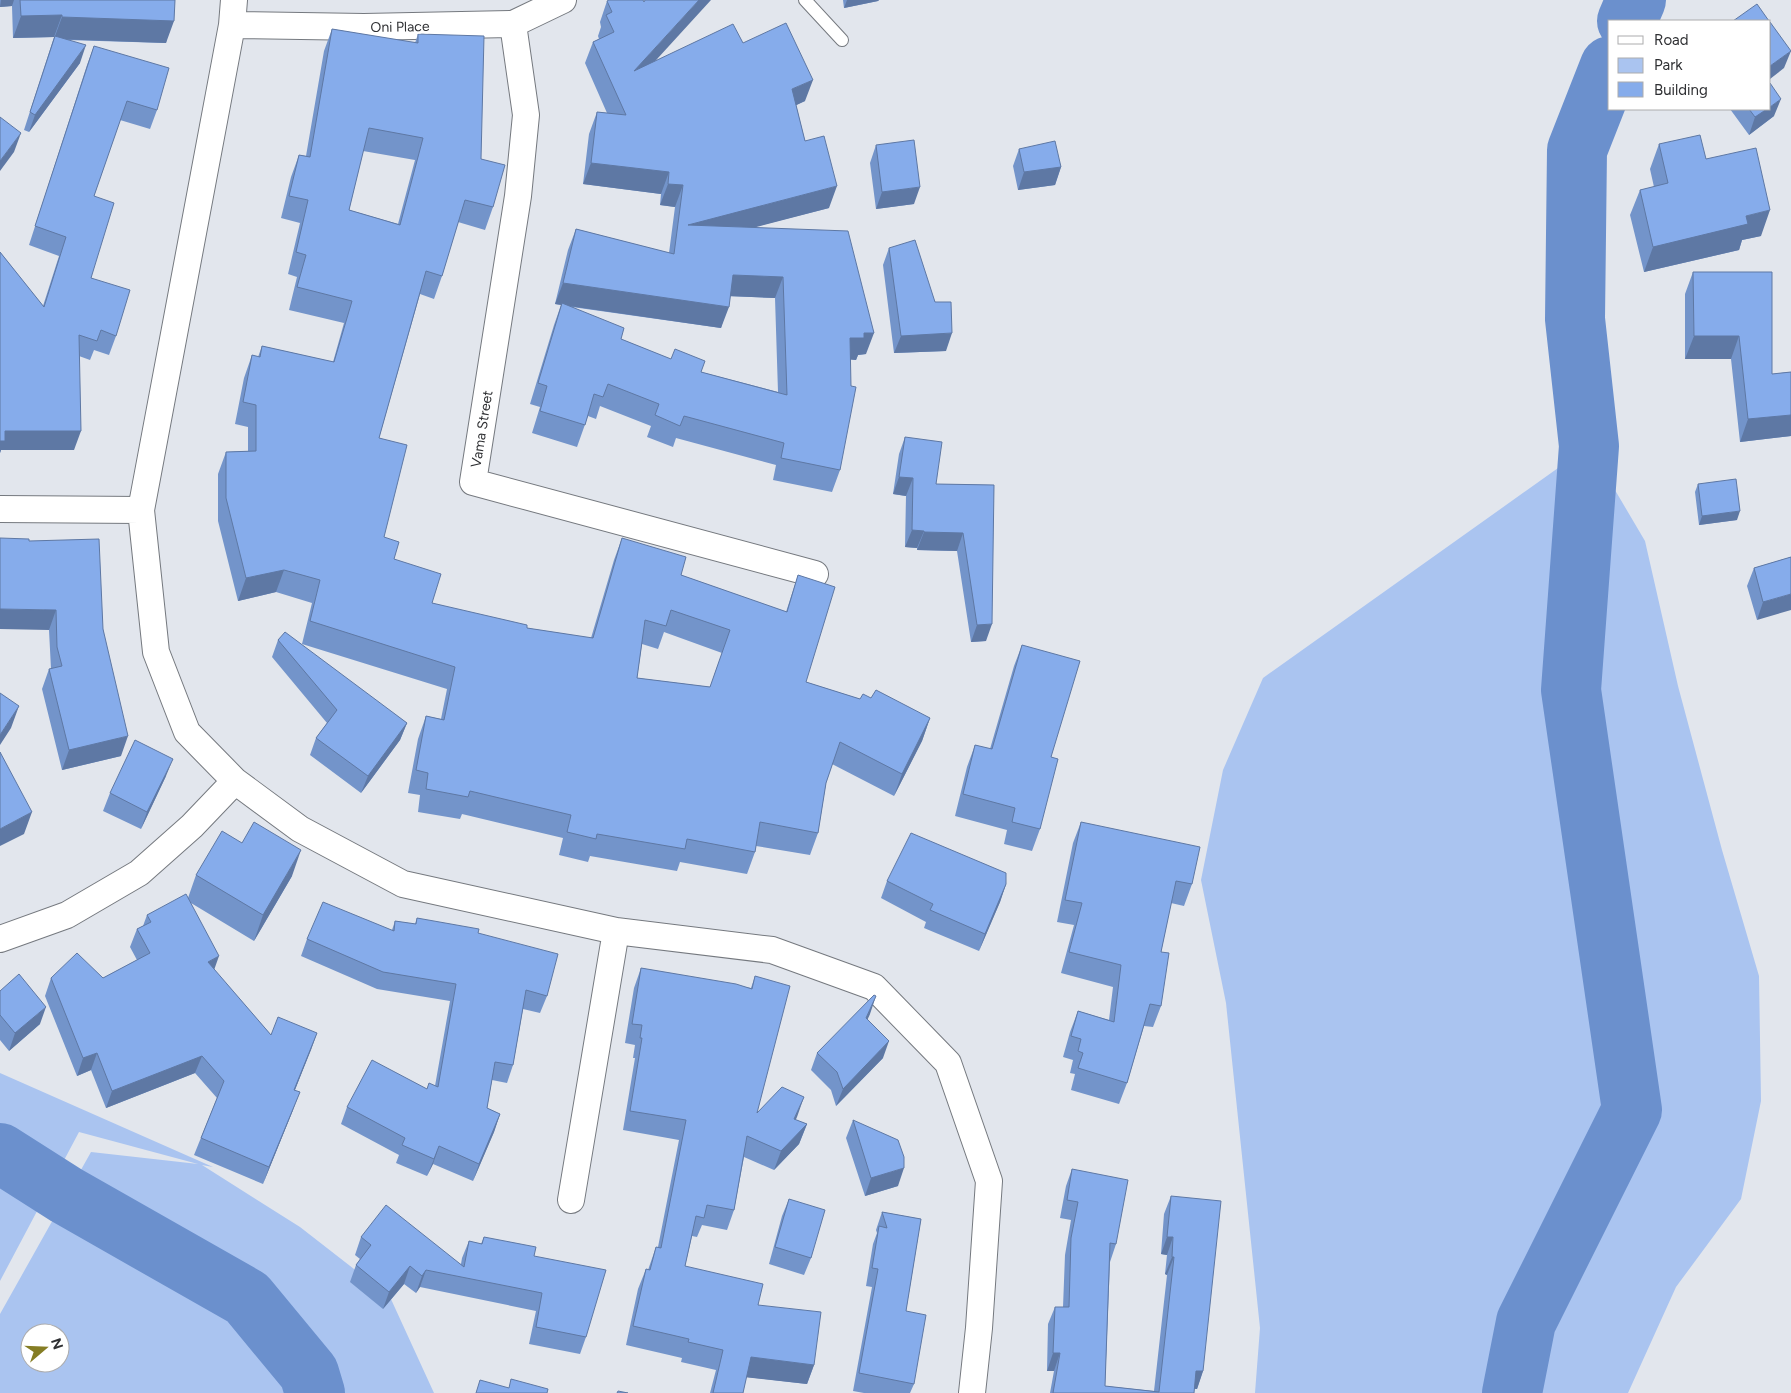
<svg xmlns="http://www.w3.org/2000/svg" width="1791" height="1393" font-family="Figtree,sans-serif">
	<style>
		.green { fill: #aac4f0; fill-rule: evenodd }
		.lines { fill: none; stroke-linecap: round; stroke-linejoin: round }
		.river { stroke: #6b90cd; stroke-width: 60 }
		.lane-casing { stroke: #75797f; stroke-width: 14 }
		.street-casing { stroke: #75797f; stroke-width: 28 }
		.lane { stroke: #fff; stroke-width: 12 }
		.street { stroke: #fff; stroke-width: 26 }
		.wall { fill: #7394ca; fill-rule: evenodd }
		.shaded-wall { fill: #5e78a4 }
		.building { fill: #86aceb; stroke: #5e78a4; fill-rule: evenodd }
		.labels { text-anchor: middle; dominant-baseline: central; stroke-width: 5; stroke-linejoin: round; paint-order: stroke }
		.street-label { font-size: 14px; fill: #2f3033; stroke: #fff }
	</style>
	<rect width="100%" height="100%" fill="#e2e6ed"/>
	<path class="green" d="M 1589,446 L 1645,541 L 1678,686 L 1722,850 L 1759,976 L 1761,1101 L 1741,1199 L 1676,1287 L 1628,1393 L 1255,1393 L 1260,1328 L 1226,1003 L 1201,880 L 1223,770 L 1263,678 Z
		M 0,1073 L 213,1167 L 202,1165 L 300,1227 L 390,1297 L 434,1393 L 0,1393 L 0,1314 L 91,1152 L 198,1164 L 79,1132 L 0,1281 ZM 30,1333 L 60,1333 L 60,1363 L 30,1363 Z"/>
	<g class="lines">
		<path class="river" d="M 1627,21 L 1636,0
			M 0,1153 L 66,1195 L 247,1298 L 309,1373 L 315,1393
			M 1512,1393 L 1526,1322 L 1632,1110 L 1571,690 L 1589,446 L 1575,319 L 1577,150 L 1610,66"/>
		<g class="lane-casing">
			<path id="lane" d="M 805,0 L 842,40"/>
		</g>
		<g class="street-casing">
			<path id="street" d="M 234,0 L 232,25 L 141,510 L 156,652 L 187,732 L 235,781 L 300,829 L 403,884 L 616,931 L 772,950 L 874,987 L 948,1063 L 989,1181 L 979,1328 L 972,1393
				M 513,24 L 526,115 L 518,196 L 473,482 L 815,574
				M 232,25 L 364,27 L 513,24 L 563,0
				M 0,509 L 141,510
				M 0,939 L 67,915 L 139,873 L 192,826 L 235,781
				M 571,1200 L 616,931"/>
		</g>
		<use href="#lane" class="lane"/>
		<use href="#street" class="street"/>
	</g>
	<path class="wall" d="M 0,0 L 175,0 L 166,43 L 66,40 L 80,63 L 29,132 L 24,130 L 54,37 L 13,38 L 12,6 L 0,7 Z
		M 843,0 L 879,0 L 878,1 L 844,8 Z
		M 607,1 L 655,61 L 743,43 L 805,101 L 796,105 L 805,141 L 829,208 L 754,227 L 866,354 L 858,355 L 856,360 L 850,359 L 840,470 L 832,492 L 773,480 L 776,465 L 676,438 L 673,447 L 647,437 L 651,426 L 600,406 L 596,419 L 588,416 L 577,447 L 532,433 L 540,407 L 530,404 L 554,325 L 561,305 L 555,304 L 568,250 L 576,229 L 669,253 L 675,207 L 660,205 L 661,194 L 583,184 L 589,134 L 597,112 L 607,113 L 585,63 L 593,42 L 599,39 L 598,36 L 601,27 L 600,22 ZM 730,296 L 775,298 L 778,392 L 701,372 L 621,339 L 572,307 L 721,328 Z
		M 332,29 L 415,43 L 418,34 L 481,159 L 493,207 L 485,230 L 458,222 L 442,276 L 434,299 L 420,294 L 379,438 L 384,537 L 394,559 L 432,603 L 527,628 L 591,638 L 614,560 L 622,538 L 681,575 L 786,612 L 798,575 L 806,682 L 860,699 L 871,698 L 930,718 L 922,741 L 894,796 L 832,764 L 826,783 L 818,833 L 810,855 L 756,846 L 755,852 L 747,874 L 680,862 L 677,871 L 590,856 L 588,862 L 559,855 L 563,838 L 462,814 L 460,819 L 418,812 L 420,795 L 408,793 L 418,739 L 426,716 L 441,719 L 447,689 L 302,644 L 312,603 L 276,592 L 238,601 L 218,521 L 218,474 L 226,452 L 248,451 L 248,427 L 235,424 L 244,378 L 252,355 L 258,357 L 262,346 L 333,362 L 344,323 L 289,310 L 297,277 L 288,274 L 300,223 L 281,218 L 291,177 L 299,155 L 306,156 L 324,51 ZM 363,151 L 415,160 L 398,224 L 349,210 ZM 664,632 L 722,653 L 710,687 L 637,678 L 642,644 L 658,649 Z
		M 94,46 L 157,110 L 150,129 L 120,120 L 94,196 L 91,278 L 116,336 L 109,355 L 94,350 L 90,360 L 79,356 L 74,450 L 1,450 L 0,453 L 0,252 L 43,306 L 59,256 L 29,245 L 87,65 Z
		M 1730,109 L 1770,109 L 1774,116 L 1749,135 Z
		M 1659,144 L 1706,159 L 1761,236 L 1742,240 L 1739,250 L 1644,272 L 1630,215 L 1640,190 L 1654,187 L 1650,169 Z
		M 876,145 L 914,204 L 876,209 L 870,163 Z
		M 1019,149 L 1061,167 L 1055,185 L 1018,190 L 1013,166 Z
		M 889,248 L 935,302 L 946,351 L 894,353 L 883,265 Z
		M 1693,272 L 1772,374 L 1791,372 L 1791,436 L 1740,442 L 1731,359 L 1685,359 L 1685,294 Z
		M 905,437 L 936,484 L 994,485 L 986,641 L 971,642 L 957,551 L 917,550 L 917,548 L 905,547 L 906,496 L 893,494 L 899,454 Z
		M 1698,484 L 1737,520 L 1699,525 L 1695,492 Z
		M 29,541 L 103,629 L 121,756 L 62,770 L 42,689 L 49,669 L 51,669 L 49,630 Z
		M 1791,557 L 1757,620 L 1747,586 L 1754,568 Z
		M 278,640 L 407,723 L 400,740 L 361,793 L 310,755 L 316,738 L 327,723 L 272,657 Z
		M 1022,645 L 1051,757 L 1040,829 L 1032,851 L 1004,844 L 1007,830 L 955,816 L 967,767 L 975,745 L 990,749 L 1014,666 Z
		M 166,776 L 141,829 L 103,811 L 110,793 Z
		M 1081,822 L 1192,884 L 1184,906 L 1171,903 L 1161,952 L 1161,1006 L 1153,1027 L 1144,1026 L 1127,1083 L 1119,1104 L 1071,1090 L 1075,1074 L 1070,1073 L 1073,1060 L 1063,1057 L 1070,1032 L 1078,1011 L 1109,1020 L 1113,987 L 1061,973 L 1074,925 L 1057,922 L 1073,843 Z
		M 196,875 L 292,876 L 254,941 L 191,903 L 214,970 L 271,1035 L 317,1033 L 295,1090 L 293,1110 L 263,1184 L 194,1155 L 217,1098 L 195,1073 L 106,1108 L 91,1070 L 77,1076 L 45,996 L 51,978 L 103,978 L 137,960 L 130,947 L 137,929 L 143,926 L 147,915 L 188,898 Z
		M 887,881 L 1006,884 L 1000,902 L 979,951 L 924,928 L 926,922 L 881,898 Z
		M 417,918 L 478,933 L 547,996 L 540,1013 L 523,1009 L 513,1065 L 507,1083 L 492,1080 L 487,1108 L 500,1114 L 494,1132 L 473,1181 L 433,1164 L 427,1176 L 396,1163 L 399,1155 L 341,1124 L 347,1107 L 427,1089 L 435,1086 L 450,1001 L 377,989 L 301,956 L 307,939 L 392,930 L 395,921 L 415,924 Z
		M 641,968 L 751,988 L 755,976 L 757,1113 L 796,1120 L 807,1124 L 799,1144 L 774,1170 L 744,1157 L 734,1210 L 727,1230 L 702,1225 L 697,1237 L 692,1236 L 685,1266 L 758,1305 L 814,1365 L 807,1384 L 746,1377 L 743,1393 L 710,1393 L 716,1370 L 681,1362 L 682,1358 L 626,1345 L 638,1289 L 646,1269 L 648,1270 L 656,1247 L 658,1247 L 679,1140 L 623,1130 L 635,1058 L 633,1058 L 635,1045 L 625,1043 L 634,988 Z
		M 0,991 L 40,1024 L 9,1051 L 0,1040 Z
		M 870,1014 L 867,1019 L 883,1058 L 836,1106 L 831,1090 L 811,1070 L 817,1053 Z
		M 853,1120 L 898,1186 L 865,1196 L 846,1138 Z
		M 1072,1169 L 1116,1244 L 1110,1262 L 1105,1386 L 1154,1391 L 1167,1275 L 1165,1274 L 1167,1255 L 1161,1254 L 1164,1214 L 1171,1196 L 1203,1371 L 1197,1389 L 1194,1389 L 1194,1393 L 1050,1393 L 1054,1371 L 1047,1371 L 1048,1324 L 1055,1307 L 1063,1307 L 1065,1255 L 1071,1220 L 1060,1218 L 1066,1186 Z
		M 789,1199 L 811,1258 L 804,1275 L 769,1264 L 782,1216 Z
		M 882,1212 L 921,1219 L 906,1311 L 914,1384 L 910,1393 L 864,1393 L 853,1391 L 872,1287 L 866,1286 L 873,1244 L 877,1233 L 876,1230 Z
		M 361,1237 L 461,1264 L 462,1258 L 469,1241 L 481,1244 L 484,1237 L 534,1256 L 586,1337 L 580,1354 L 529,1344 L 536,1311 L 420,1287 L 416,1293 L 404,1284 L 383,1309 L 350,1282 L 356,1265 L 360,1259 L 355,1255 Z"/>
	<path class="shaded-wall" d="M 1,0 L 14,0 L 12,6 L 0,7 Z
		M 699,0 L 711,0 L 626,93 L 634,71 Z
		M 847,0 L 879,0 L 878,1 L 844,8 Z
		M 62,15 L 54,37 L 13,38 L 21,16 Z
		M 62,17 L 174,21 L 166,43 L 54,39 Z
		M 86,45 L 80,63 L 29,132 L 35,115 Z
		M 1791,51 L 1784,68 L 1770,79 L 1770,66 Z
		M 813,80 L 805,101 L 784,111 L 792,89 Z
		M 1781,99 L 1774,116 L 1749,135 L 1755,117 L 1767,109 L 1770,109 L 1770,107 Z
		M 21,133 L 14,152 L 0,171 L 0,161 Z
		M 591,163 L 669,172 L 661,194 L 583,184 Z
		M 1061,167 L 1055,185 L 1018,190 L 1024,172 Z
		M 668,184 L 683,185 L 675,207 L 660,205 Z
		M 837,186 L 829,208 L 680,247 L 688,225 Z
		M 920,187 L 914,204 L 876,209 L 882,192 Z
		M 1770,210 L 1761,236 L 1742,240 L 1739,250 L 1644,272 L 1653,247 L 1746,216 Z
		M 733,275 L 783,277 L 775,298 L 725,296 Z
		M 563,283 L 729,307 L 721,328 L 555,304 Z
		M 864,333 L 874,333 L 866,354 L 858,355 L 856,360 L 842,359 L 850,338 Z
		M 952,333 L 946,351 L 894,353 L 901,336 Z
		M 1694,336 L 1739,336 L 1731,359 L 1685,359 Z
		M 1791,415 L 1791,436 L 1740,442 L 1748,419 Z
		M 5,431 L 81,431 L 74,450 L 1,450 L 0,453 L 0,441 Z
		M 899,477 L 913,478 L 906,496 L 893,494 Z
		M 1740,511 L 1737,520 L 1699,525 L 1702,516 Z
		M 912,530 L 924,531 L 917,548 L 905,547 Z
		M 924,532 L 963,533 L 957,551 L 917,550 Z
		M 284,570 L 276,592 L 238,601 L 246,578 Z
		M 1791,594 L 1791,610 L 1757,620 L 1763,602 Z
		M 0,609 L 56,610 L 49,630 L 0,629 Z
		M 992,624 L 986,641 L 971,642 L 977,625 Z
		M 19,706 L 11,728 L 0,745 L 0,735 Z
		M 930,718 L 922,741 L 894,796 L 902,774 Z
		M 407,723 L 400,740 L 361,793 L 368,776 Z
		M 128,736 L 121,756 L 62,770 L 69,750 Z
		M 173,759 L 166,776 L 141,829 L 147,812 Z
		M 32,812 L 24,834 L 0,846 L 0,829 Z
		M 301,850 L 292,876 L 254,941 L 263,915 Z
		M 1006,884 L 1000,902 L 979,951 L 985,934 Z
		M 219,956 L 213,973 L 208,962 Z
		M 876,996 L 870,1014 L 860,1036 L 866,1018 Z
		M 46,1007 L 40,1024 L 9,1051 L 15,1033 Z
		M 317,1033 L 311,1050 L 288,1107 L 294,1090 Z
		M 889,1041 L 883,1058 L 836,1106 L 843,1089 Z
		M 97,1053 L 91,1070 L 77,1076 L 83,1058 Z
		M 202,1056 L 195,1073 L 106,1108 L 112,1091 Z
		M 300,1092 L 293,1110 L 263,1184 L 269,1167 Z
		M 804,1097 L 797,1117 L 787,1139 L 794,1119 Z
		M 500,1114 L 494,1132 L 473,1181 L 479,1164 Z
		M 807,1124 L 799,1144 L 774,1170 L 781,1151 Z
		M 439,1146 L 433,1164 L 427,1176 L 434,1159 Z
		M 904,1168 L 898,1186 L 865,1196 L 871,1178 Z
		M 1167,1237 L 1173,1237 L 1167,1255 L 1161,1254 Z
		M 1172,1257 L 1174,1257 L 1167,1275 L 1165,1274 Z
		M 410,1266 L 404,1284 L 383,1309 L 389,1292 Z
		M 426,1270 L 420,1287 L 416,1293 L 422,1276 Z
		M 1053,1353 L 1060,1353 L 1054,1371 L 1047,1371 Z
		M 751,1357 L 814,1365 L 807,1384 L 744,1377 Z
		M 1196,1371 L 1203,1371 L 1197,1389 L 1190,1388 Z"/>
	<path class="building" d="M 20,0 L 175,0 L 174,21 L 62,17 L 62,15 L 21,16 Z
		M 609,0 L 643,0 L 644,2 L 645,0 L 699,0 L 634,71 L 733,24 L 743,43 L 786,23 L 813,80 L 792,89 L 805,141 L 824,136 L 837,186 L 688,225 L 848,231 L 874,333 L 864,333 L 864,338 L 850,338 L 851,386 L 856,387 L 840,470 L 781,458 L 784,443 L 684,416 L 680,426 L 655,415 L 659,404 L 608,384 L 603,397 L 594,394 L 585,425 L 540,411 L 547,386 L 538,383 L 562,303 L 624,328 L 621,339 L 671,359 L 675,349 L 705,361 L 701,372 L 787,395 L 783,277 L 733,275 L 729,307 L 563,283 L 576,229 L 674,254 L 683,185 L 668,184 L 669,172 L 591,163 L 597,112 L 626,115 L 593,42 L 614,32 L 606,15 L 612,12 L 607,1 Z
		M 1757,4 L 1769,21 L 1733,21 Z
		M 1770,22 L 1791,51 L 1770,66 Z
		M 332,29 L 418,43 L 418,34 L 484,36 L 481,159 L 505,165 L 493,207 L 465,200 L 442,276 L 426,271 L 379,438 L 407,445 L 384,537 L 399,542 L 394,559 L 441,574 L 432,603 L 527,625 L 527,628 L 593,638 L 622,538 L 686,557 L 681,575 L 787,612 L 798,575 L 835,587 L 806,682 L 860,699 L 863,694 L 871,698 L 876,690 L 930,718 L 902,774 L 840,742 L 826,783 L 818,833 L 760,822 L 755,852 L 687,839 L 685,849 L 597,834 L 596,839 L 567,832 L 571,815 L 470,791 L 468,797 L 426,789 L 428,773 L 416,770 L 426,716 L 444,720 L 455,667 L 310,621 L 320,580 L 284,570 L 246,578 L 226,498 L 226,452 L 256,451 L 256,405 L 243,402 L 252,355 L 260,357 L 262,346 L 334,362 L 352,301 L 297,287 L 306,255 L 296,252 L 308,200 L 289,196 L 299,155 L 310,157 ZM 369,128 L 423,138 L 400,225 L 349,210 ZM 671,610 L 730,630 L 710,687 L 637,678 L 645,620 L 666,626 Z
		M 55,36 L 86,45 L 35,115 L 30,112 Z
		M 94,46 L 169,68 L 157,110 L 127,101 L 94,196 L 114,203 L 91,278 L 130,290 L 116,336 L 101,330 L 97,341 L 79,335 L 81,431 L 5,431 L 5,441 L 0,441 L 0,252 L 44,307 L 66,237 L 35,226 Z
		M 1770,83 L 1781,99 L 1770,107 Z
		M 1749,109 L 1767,109 L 1755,117 Z
		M 0,117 L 21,133 L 0,161 Z
		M 1700,135 L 1706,159 L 1756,148 L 1770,210 L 1746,216 L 1748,224 L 1653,247 L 1640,190 L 1668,183 L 1659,144 Z
		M 914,140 L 920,187 L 882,192 L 876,145 Z
		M 1055,141 L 1061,167 L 1024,172 L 1019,149 Z
		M 915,240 L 935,302 L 951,302 L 952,333 L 901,336 L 889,248 Z
		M 1693,272 L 1772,272 L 1772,374 L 1791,372 L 1791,415 L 1748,419 L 1739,336 L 1694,336 Z
		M 905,437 L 942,442 L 936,484 L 994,485 L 992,624 L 977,625 L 963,533 L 924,532 L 924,531 L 912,530 L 913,478 L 899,477 Z
		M 1736,479 L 1740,511 L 1702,516 L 1698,484 Z
		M 0,538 L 29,539 L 29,541 L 99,539 L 103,629 L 128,736 L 69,750 L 49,669 L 62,666 L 57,647 L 56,610 L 0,609 Z
		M 1791,557 L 1791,594 L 1763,602 L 1754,568 Z
		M 285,632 L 407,723 L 368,776 L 316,738 L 337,710 L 278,640 Z
		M 1022,645 L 1080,661 L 1051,757 L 1058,759 L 1040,829 L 1012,822 L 1015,808 L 963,794 L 975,745 L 992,749 Z
		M 0,693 L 19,706 L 0,735 Z
		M 135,740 L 173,759 L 147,812 L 110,793 Z
		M 0,752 L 32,812 L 0,829 Z
		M 254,822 L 301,850 L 263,915 L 196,875 L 222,831 L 242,843 Z
		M 1081,822 L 1200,847 L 1192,884 L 1176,881 L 1161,952 L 1169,953 L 1161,1006 L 1150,1004 L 1127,1083 L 1078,1068 L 1083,1053 L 1078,1051 L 1081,1039 L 1071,1036 L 1078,1011 L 1114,1022 L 1121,965 L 1069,952 L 1082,903 L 1065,900 Z
		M 911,833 L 1006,873 L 1006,884 L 985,934 L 930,910 L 933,904 L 887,881 Z
		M 186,894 L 219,956 L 208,962 L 271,1035 L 278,1017 L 317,1033 L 294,1090 L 300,1092 L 269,1167 L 201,1138 L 224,1081 L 202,1056 L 112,1091 L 97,1053 L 83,1058 L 51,978 L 77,953 L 103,978 L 150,953 L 137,929 L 151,922 L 147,915 Z
		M 323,902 L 394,931 L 395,921 L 416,924 L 417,918 L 479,929 L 478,933 L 558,954 L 547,996 L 526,990 L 513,1065 L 495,1062 L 487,1108 L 500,1114 L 479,1164 L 439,1146 L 434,1159 L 402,1145 L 405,1138 L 347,1107 L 372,1060 L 427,1089 L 429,1083 L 438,1087 L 456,984 L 383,972 L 307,939 Z
		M 641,968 L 736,984 L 752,989 L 755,976 L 790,986 L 757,1113 L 782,1087 L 804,1097 L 794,1119 L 807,1124 L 781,1151 L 747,1136 L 734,1210 L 707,1205 L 704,1218 L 696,1216 L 685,1266 L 763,1284 L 758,1305 L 821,1312 L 814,1365 L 751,1357 L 743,1393 L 713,1393 L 723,1350 L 688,1342 L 689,1339 L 633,1326 L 646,1269 L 650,1270 L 656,1247 L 661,1248 L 686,1120 L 630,1111 L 642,1038 L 640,1038 L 642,1025 L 632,1024 Z
		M 19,974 L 46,1007 L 15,1033 L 0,1015 L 0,991 Z
		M 874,995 L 876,996 L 866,1018 L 889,1041 L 843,1089 L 837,1072 L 817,1053 Z
		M 853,1120 L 898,1140 L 904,1157 L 904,1168 L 871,1178 Z
		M 1072,1169 L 1128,1180 L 1116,1244 L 1110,1243 L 1105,1386 L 1159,1392 L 1174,1257 L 1172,1257 L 1173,1237 L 1167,1237 L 1171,1196 L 1221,1201 L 1203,1371 L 1196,1371 L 1194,1393 L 1053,1393 L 1060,1353 L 1053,1353 L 1055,1307 L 1069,1307 L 1071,1238 L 1078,1202 L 1067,1200 Z
		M 789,1199 L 825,1210 L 811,1258 L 775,1247 Z
		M 386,1205 L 464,1267 L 469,1241 L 482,1244 L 484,1237 L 536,1247 L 534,1256 L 606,1270 L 586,1337 L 536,1327 L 542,1293 L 426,1270 L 422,1276 L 410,1266 L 389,1292 L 356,1265 L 371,1245 L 361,1237 Z
		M 882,1212 L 921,1219 L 906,1311 L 926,1315 L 914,1384 L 859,1373 L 878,1269 L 872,1268 L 879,1226 L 887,1228 Z
		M 511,1379 L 548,1389 L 547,1393 L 476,1393 L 480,1380 L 509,1388 Z
		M 618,1391 L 628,1393 L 617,1393 Z"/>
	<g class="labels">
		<g class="street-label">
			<text transform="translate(400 27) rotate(-1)">Oni Place</text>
			<text transform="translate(482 429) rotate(-81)">Vama Street</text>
		</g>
	</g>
	<rect x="1608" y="20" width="162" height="90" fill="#ffffff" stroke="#acacad"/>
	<rect x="1618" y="36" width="25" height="8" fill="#ffffff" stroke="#acacad"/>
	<text x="1654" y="45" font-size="15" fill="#2f3033">Road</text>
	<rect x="1618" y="58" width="25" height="15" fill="#aac4f0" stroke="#acacad"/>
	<text x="1654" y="70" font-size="15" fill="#2f3033">Park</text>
	<rect x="1618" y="82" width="25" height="15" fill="#86aceb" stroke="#acacad"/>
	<text x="1654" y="95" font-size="15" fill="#2f3033">Building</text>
	<g transform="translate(45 1348) rotate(71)"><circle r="24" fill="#ffffff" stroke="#acacad"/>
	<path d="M0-4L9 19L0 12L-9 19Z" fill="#857d24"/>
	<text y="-8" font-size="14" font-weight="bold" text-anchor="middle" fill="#2f3033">N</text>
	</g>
</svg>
